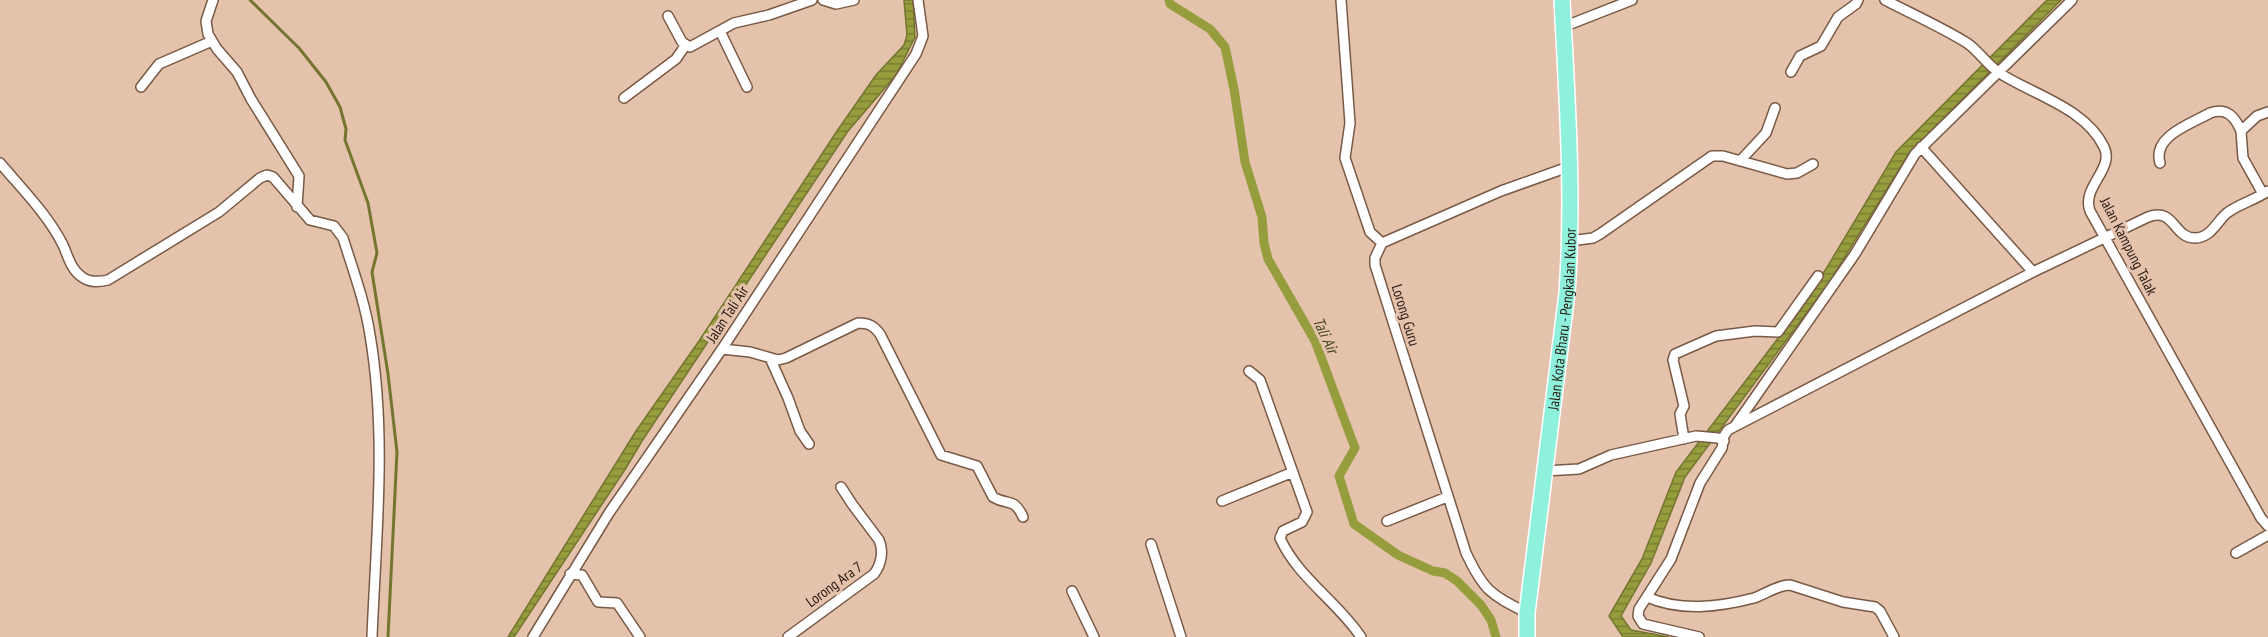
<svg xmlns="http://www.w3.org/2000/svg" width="2268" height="637" font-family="'PT Sans Narrow',sans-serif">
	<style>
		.water { fill: url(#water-rules); stroke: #747630; stroke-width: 1.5 }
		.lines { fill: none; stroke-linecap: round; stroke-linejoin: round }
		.stream { stroke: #747630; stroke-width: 3 }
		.canal { stroke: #959d3d; stroke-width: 9 }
		.minor-casing { stroke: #795a46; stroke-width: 12 }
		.primary-casing { stroke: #fff; stroke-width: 18 }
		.minor { stroke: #fff; stroke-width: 9 }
		.primary { stroke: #8ef1db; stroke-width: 15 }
		.labels { text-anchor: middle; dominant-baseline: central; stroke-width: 6; stroke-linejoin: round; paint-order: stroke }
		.street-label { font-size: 15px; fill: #271a12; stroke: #e5c2ab }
		.water-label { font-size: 16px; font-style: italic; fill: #42461e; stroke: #e5c2ab }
	</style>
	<defs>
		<pattern id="water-rules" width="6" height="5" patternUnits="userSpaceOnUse" patternTransform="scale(1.5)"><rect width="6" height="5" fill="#959d3d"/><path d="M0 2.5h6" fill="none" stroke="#7a7f32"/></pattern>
	</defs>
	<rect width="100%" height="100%" fill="#e5c2ab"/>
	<path class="water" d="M 904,0 L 913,0 L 915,37 L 896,75 L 848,131 L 642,441 L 626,468 L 514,637 L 508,637 L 636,431 L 699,341 L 837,131 L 876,75 L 904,45 L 907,35 Z
		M 2047,0 L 2061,0 L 1910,152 L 1828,284 L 1685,477 L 1651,563 L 1621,616 L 1631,630 L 1669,637 L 1623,637 L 1609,616 L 1642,559 L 1676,472 L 1779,337 L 1826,269 L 1896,152 Z"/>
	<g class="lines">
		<path class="stream" d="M 250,0 L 299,48 L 326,82 L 340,107 L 346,129 L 345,140 L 368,203 L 377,253 L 372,272 L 388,374 L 397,452 L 388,637"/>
		<path class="canal" d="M 1169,0 L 1170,4 L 1210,29 L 1225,47 L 1234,89 L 1245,162 L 1262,217 L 1264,243 L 1268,259 L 1315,341 L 1355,448 L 1339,476 L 1354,524 L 1398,555 L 1433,571 L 1445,573 L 1457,581 L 1481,605 L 1491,620 L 1496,637"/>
		<g class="minor-casing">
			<path id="minor" d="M 213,0 L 206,21 L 208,34 L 217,49 L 237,72 L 251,99 L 299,176 L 297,207
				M 823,0 L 836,4 L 854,0
				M 1341,0 L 1350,123 L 1345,158 L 1370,232 L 1382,243
				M 1885,0 C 1912,14 1941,27 1967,43 C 1979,51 1988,66 2001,74 C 2034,95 2085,108 2104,147 C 2115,169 2081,187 2090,211 L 2261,518 L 2268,526
				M 668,16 L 682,42 L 690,47 L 734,23 L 769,15 L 812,0
				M 1563,27 L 1632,0
				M 720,31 L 747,87
				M 1791,72 L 1800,56 L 1821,46 L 1838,17 L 1856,4 L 1858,0
				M 141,87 L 159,64 L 212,41
				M 624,98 L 676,59 L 685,46
				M 1921,147 L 2033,272
				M 1740,161 L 1766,133 L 1775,108
				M 0,163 C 22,189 48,215 63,245 C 68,256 71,270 82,277 C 90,283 99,282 108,280 L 219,212 L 260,178 L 267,175 L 273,177 L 310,220 L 334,226 L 343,238 C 353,270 365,302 370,335 C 387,435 376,537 372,637
				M 2160,163 C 2152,136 2191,124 2210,113 C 2227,107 2235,117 2241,131
				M 2263,194 L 2243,158 L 2241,131 L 2257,116 L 2268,112
				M 1570,241 L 1593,238 L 1600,234 L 1712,156 L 1723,156 L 1787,174 L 1797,173 L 1813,164
				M 1382,243 L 1375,258 L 1375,265 L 1466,553 C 1484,591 1490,594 1527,613
				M 1382,243 L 1501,191 L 1571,166
				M 722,349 L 750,352 L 778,360 L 786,358 L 858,323 C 869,323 874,326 880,334 L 941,455 L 977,466 L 993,497 C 1008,506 1014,497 1023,517
				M 770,358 L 788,398 L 800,431 L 809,444
				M 1249,371 L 1260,380 L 1307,512 L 1302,522 L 1283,531 L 1280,538 C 1298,578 1337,601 1361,637
				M 1735,426 L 1855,254 L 1915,154 L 2072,0
				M 1684,439 L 1680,414 L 1684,406 L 1673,360 L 1675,354 L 1716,336 L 1755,331 L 1778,332 L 1818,276
				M 1545,471 L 1579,469 L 1611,455 L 1696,436 L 1718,438 L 1724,441
				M 1222,501 L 1293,472
				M 1387,521 L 1447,497
				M 1151,544 L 1181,637
				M 2236,553 L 2268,535
				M 570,574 L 582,575 L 598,602 L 617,603 L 640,637
				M 1072,591 L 1094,637
				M 1647,597 C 1681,612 1719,607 1754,598 C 1766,594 1777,585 1790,585 L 1843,602 L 1875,607 L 1880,611 L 1894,637
				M 533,637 L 609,513 L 722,349 L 916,54 L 923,36 L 918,0
				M 788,637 L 874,574 C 881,565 884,551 879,540 L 852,504 L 841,487
				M 1699,637 L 1643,624 L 1638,616 L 1639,609 L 1671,559 L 1700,483 L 1722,448 L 1724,436 L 1728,430 L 2033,272 L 2148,217 C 2175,207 2173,238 2195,238 C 2211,238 2217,221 2227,213 C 2239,204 2255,200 2268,191"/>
		</g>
		<g class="primary-casing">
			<g id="primary">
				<path id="s1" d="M 1527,637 L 1527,613 L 1567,293 C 1574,195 1567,98 1562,0"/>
			</g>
		</g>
		<use href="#minor" class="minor"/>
		<use href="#primary" class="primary"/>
	</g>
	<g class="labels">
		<g class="street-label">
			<text transform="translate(2129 246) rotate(63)">Jalan Kampung Talak</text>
			<text transform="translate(727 314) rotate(-57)">Jalan Tali Air</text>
			<text transform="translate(1406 315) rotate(73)">Lorong Guru</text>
			<text stroke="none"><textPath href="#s1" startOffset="320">Jalan Kota Bharu - Pengkalan Kubor</textPath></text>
			<text transform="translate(834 584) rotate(-36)">Lorong Ara 7</text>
		</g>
		<g class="water-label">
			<text transform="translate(1326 335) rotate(65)">Tali Air</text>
		</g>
	</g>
</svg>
